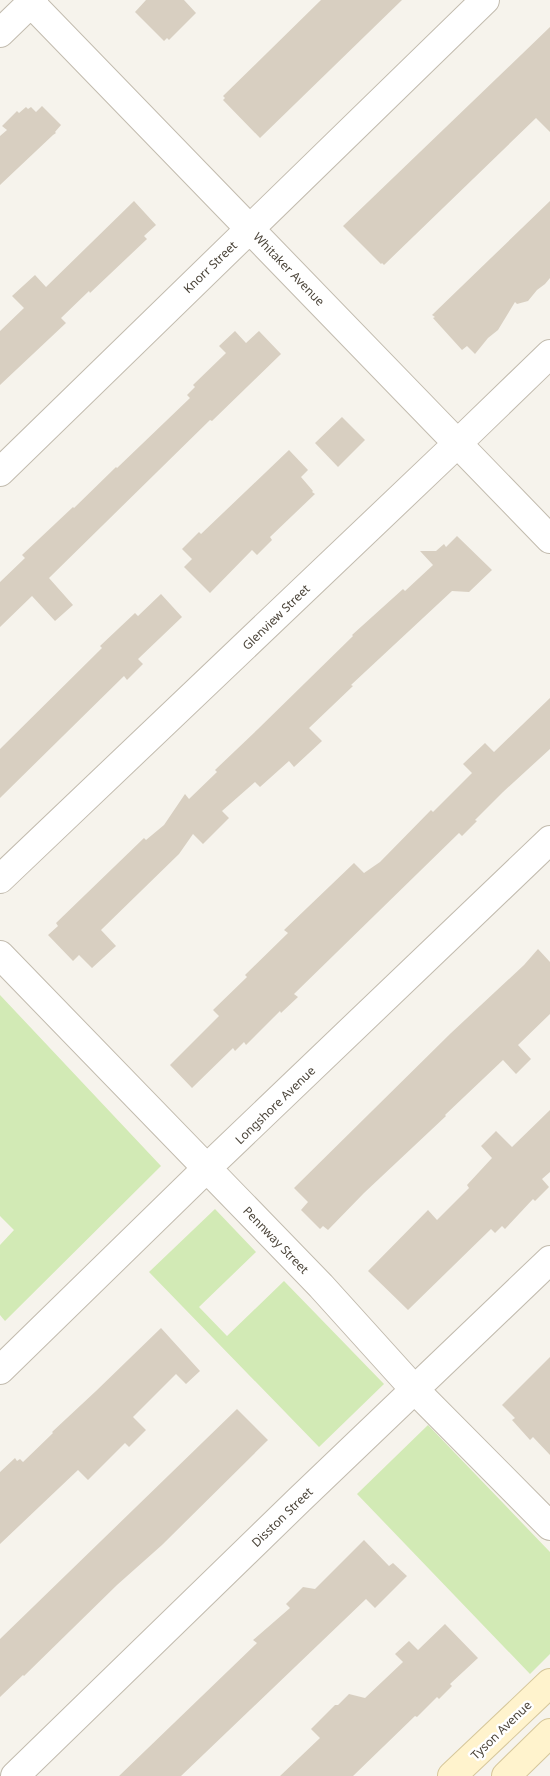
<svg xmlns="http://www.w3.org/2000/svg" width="550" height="1776" font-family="'Noto Sans',sans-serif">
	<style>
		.green { fill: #d2eab5 }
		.building { fill: #d8cfc1 }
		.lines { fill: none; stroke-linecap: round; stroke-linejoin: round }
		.street-casing { stroke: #c2bbae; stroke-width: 30 }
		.secondary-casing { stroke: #d6c79b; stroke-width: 30 }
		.street { stroke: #fff; stroke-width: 28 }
		.secondary { stroke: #fff3cd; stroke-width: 28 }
		.labels { text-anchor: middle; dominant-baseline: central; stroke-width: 5; stroke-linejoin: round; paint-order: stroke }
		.street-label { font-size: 12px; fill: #4b4439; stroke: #fff }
	</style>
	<rect width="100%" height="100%" fill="#f6f3ec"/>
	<path class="green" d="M 0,995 L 161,1166 L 5,1321 L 0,1315 L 0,1245 L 14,1230 L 0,1216 Z
		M 215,1209 L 256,1252 L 199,1307 L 227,1336 L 284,1281 L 384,1384 L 319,1447 L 149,1272 Z
		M 428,1425 L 550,1552 L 550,1654 L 530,1674 L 357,1494 Z"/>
	<path class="building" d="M 146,0 L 184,0 L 196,13 L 169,40 L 167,38 L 164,41 L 135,12 Z
		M 321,0 L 402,0 L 260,138 L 223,100 L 225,98 L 223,96 Z
		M 550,27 L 550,132 L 536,118 L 384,265 L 382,263 L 381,264 L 343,226 Z
		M 42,106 L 61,125 L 55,132 L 56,133 L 53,135 L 0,185 L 0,136 L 7,130 L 2,126 L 17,111 L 19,113 L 26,107 L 28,109 L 31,107 L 36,112 Z
		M 134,201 L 156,225 L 144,236 L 147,239 L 90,293 L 89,291 L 61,318 L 66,323 L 0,385 L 0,331 L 24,308 L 12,296 L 35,275 L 46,287 Z
		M 550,201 L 550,278 L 545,284 L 537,290 L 528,301 L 517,304 L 515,302 L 498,330 L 488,338 L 475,354 L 467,346 L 462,350 L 433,318 L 435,317 L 432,315 Z
		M 235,331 L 246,343 L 259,331 L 281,354 L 212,421 L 210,420 L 49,578 L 73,605 L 55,621 L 32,596 L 0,627 L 0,582 L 25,558 L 22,555 L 73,507 L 74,508 L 116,467 L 117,468 L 190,398 L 187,395 L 195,387 L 193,385 L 226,353 L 219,346 Z
		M 342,417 L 365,440 L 338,467 L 315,443 Z
		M 289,450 L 308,470 L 301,477 L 313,491 L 312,492 L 315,494 L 270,537 L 272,540 L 257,555 L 252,550 L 210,593 L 184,567 L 192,559 L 182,549 L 199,532 L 201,534 Z
		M 457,536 L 492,570 L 469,592 L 452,591 L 351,685 L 353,686 L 309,728 L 322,741 L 294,767 L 289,761 L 260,787 L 255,782 L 222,811 L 229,818 L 203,844 L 193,834 L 179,854 L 101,930 L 116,946 L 92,968 L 79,955 L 73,961 L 48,935 L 58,926 L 56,923 L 144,838 L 146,840 L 164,825 L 185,794 L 189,799 L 217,772 L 215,770 L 258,729 L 353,636 L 352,635 L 403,589 L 405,591 L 433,565 L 420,551 L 436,551 L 444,544 L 446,547 Z
		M 161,594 L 182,617 L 138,659 L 143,664 L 127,680 L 124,676 L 0,798 L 0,749 L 102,648 L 100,646 L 135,613 L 138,616 Z
		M 550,698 L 550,749 L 503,792 L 475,820 L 477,821 L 462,836 L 459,833 L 294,994 L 298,997 L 281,1013 L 280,1011 L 246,1045 L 244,1042 L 235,1051 L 233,1048 L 192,1088 L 170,1065 L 219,1016 L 213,1010 L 247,977 L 245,975 L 288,933 L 284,930 L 354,863 L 364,873 L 380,862 L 431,810 L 433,812 L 472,773 L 463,764 L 485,743 L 494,752 Z
		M 538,949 L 550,962 L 550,1014 L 518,1045 L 531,1059 L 516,1074 L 503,1060 L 445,1115 L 446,1116 L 364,1193 L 328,1230 L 323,1226 L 320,1229 L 301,1210 L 308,1202 L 294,1188 L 451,1033 L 524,965 Z
		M 550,1110 L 550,1172 L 542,1179 L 549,1187 L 535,1201 L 533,1199 L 505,1229 L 502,1226 L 495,1233 L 491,1229 L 408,1310 L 368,1271 L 428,1210 L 437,1220 L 469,1188 L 467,1185 L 492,1158 L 481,1146 L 496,1131 L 512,1147 Z
		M 161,1328 L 200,1371 L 186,1384 L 176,1374 L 133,1417 L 146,1430 L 129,1447 L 125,1443 L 88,1480 L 78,1470 L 0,1544 L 0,1472 L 15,1458 L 17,1461 L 20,1459 L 23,1462 L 53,1433 L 52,1432 L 96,1391 Z
		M 550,1357 L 550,1455 L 533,1437 L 530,1440 L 512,1420 L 515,1418 L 502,1405 Z
		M 237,1409 L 268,1440 L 162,1545 L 117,1585 L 24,1676 L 23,1675 L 0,1697 L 0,1639 Z
		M 364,1540 L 389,1566 L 393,1563 L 407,1576 L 375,1608 L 366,1599 L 181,1776 L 119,1776 L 257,1643 L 253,1640 L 290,1608 L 286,1604 L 303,1587 L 315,1589 Z
		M 445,1624 L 478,1658 L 450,1684 L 452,1686 L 439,1699 L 437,1697 L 417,1717 L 415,1716 L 353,1776 L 280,1776 L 320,1738 L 311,1729 L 335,1705 L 338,1705 L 349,1694 L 365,1698 L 403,1662 L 395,1654 L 409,1641 L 418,1650 Z"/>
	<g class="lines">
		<g class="street-casing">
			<path id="street" d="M 28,0 L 550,539
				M 0,33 L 34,0
				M 0,472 L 485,0
				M 0,879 L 458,443 L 550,354
				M 0,955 L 321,1286 L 415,1390 L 550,1526
				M 0,1370 L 207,1168 L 550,840
				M 15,1776 L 299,1500 L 550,1260"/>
		</g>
		<g class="secondary-casing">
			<path id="secondary" d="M 452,1776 L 550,1683
				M 506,1776 L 550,1733"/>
		</g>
		<use href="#street" class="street"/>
		<use href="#secondary" class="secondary"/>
	</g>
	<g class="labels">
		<g class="street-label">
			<text transform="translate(210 267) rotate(-44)">Knorr Street</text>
			<text transform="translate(289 269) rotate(46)">Whitaker Avenue</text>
			<text transform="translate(276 617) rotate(-44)">Glenview Street</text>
			<text transform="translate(275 1105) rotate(-44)">Longshore Avenue</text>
			<text transform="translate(276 1240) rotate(46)">Pennway Street</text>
			<text transform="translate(282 1517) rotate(-44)">Disston Street</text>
			<text transform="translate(501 1730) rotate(-44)">Tyson Avenue</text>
		</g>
	</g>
</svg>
